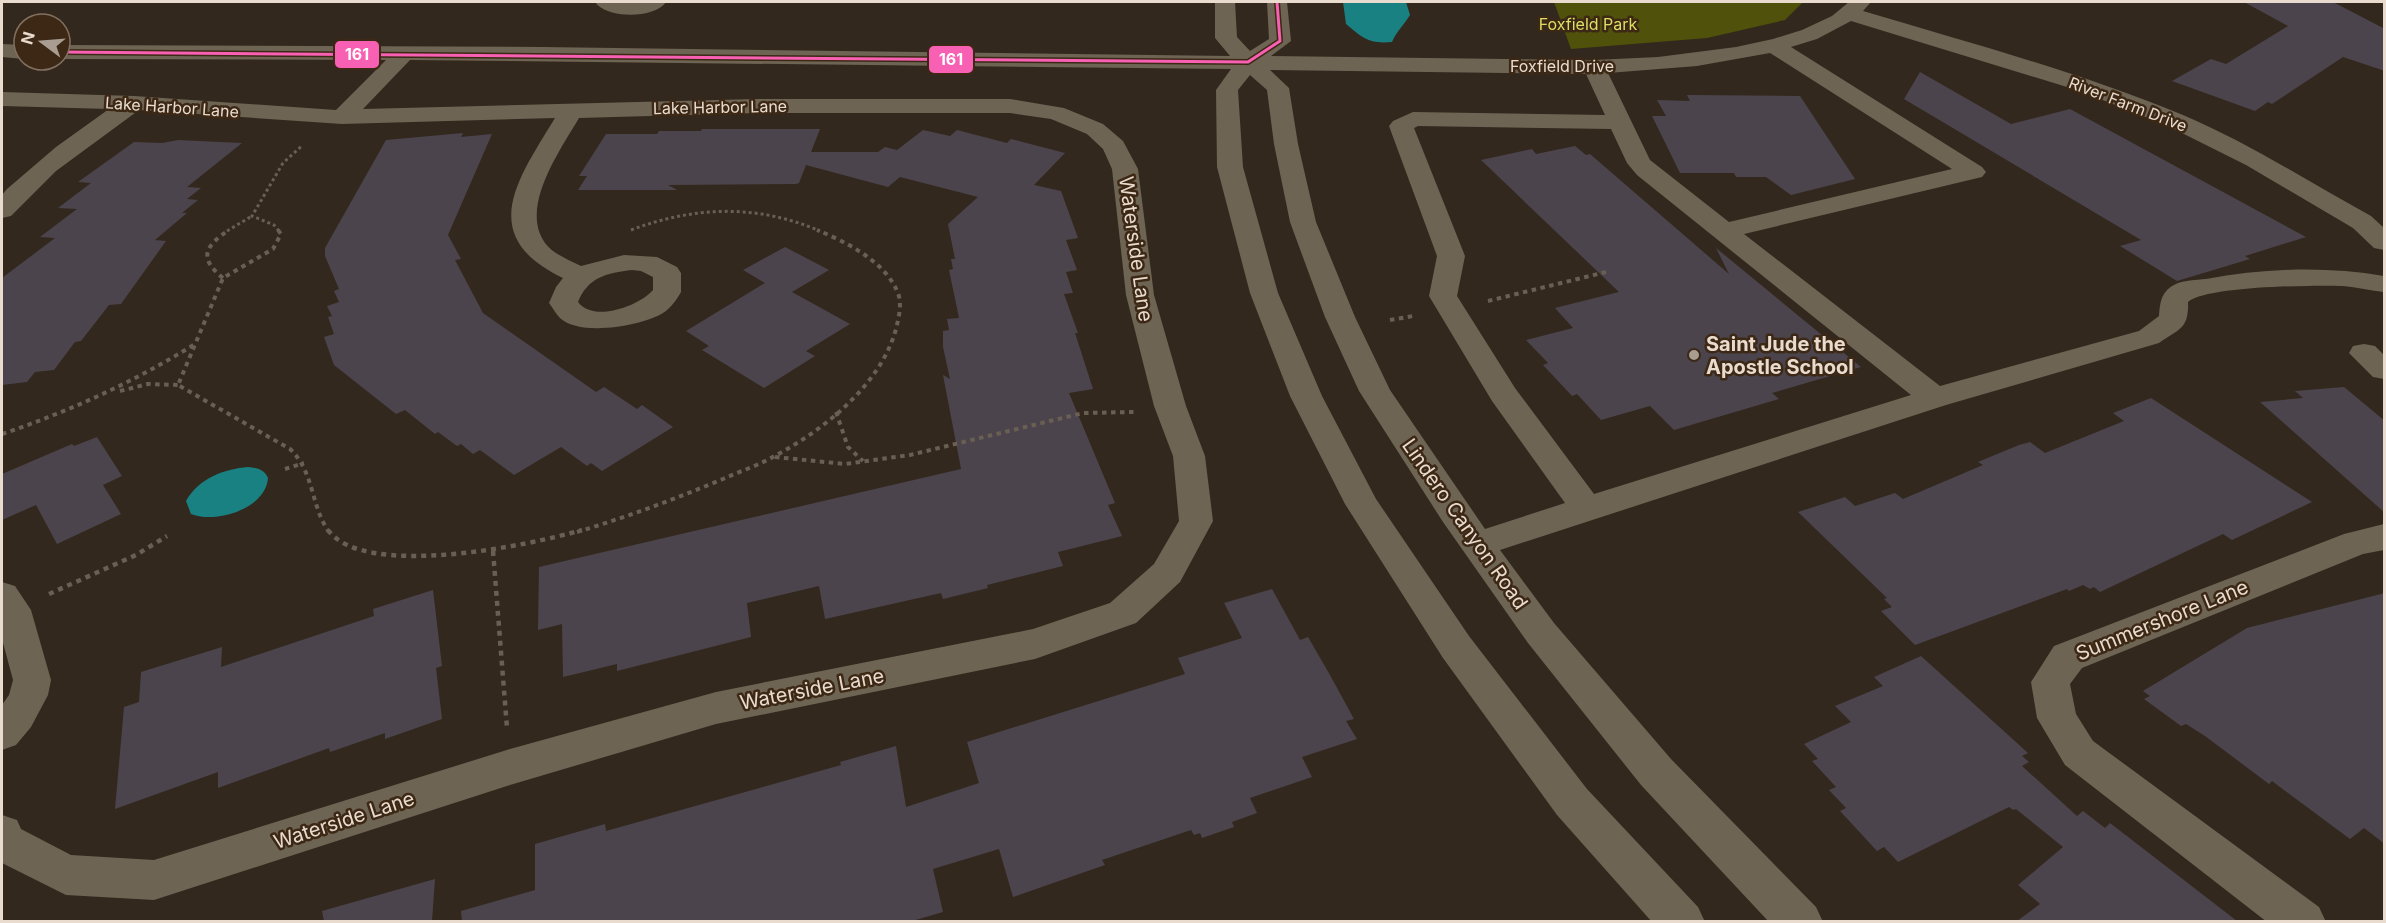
<svg xmlns="http://www.w3.org/2000/svg" width="2386" height="923" font-family="Inter,sans-serif">
	<style>
		.green { fill: #50510b }
		.water { fill: #198181 }
		.building { fill: #4b444d }
		.lines { fill: none; stroke-linecap: round; stroke-linejoin: round }
		.path-far2 { stroke: #695f52; stroke-width: 3; stroke-dasharray: 3 3; stroke-linecap: butt }
		.path-far1 { stroke: #695f52; stroke-width: 4; stroke-dasharray: 4.5 4.5; stroke-linecap: butt }
		.path { stroke: #695f52; stroke-width: 4.5; stroke-dasharray: 5 5; stroke-linecap: butt }
		.minor { fill: #6e6453; fill-rule: evenodd }
		.bus-1-casing { stroke: #3c2814; stroke-width: 6 }
		.bus-1 { stroke: #f860b3; stroke-width: 3 }
		.poi-dot { fill: #a99d91; stroke: #3c2814; stroke-width: 2 }
		.labels { text-anchor: middle; dominant-baseline: central; stroke-width: 5; stroke-linejoin: round; paint-order: stroke }
		.far-park-label { font-size: 16px; fill: #dcdf63; stroke: #3c2814 }
		.far-street-label { font-size: 16px; fill: #e9dccf; stroke: #3c2814 }
		.street-label { font-size: 20px; fill: #e9dccf; stroke: #3c2814 }
		.poi-label { font-size: 20px; font-weight: bold; fill: #e9dccf; stroke: #3c2814; text-anchor: start }
		.line-badge { stroke: #3c2814; stroke-width: 2 }
		.badge-label { font-size: 16px; text-anchor: middle; font-weight: bold; fill: #fff }
	</style>
	<rect width="100%" height="100%" fill="#33281d"/>
	<path class="green" d="M 1554,2 L 1803,2 L 1785,20 L 1707,38 L 1571,49 Z"/>
	<path class="water" d="M 1343,2 L 1406,2 L 1410,15 C 1404,25 1396,32 1392,42 C 1368,44 1363,38 1346,24 Z
		M 248,467 C 257,468 264,469 268,478 C 266,509 215,524 191,514 L 186,501 C 199,478 224,469 248,467 Z"/>
	<path class="building" d="M 2244,2 L 2333,2 L 2385,29 L 2385,71 L 2343,57 L 2272,104 L 2268,102 L 2255,111 L 2172,81 L 2211,59 L 2226,64 L 2288,26 Z
		M 1920,72 L 2011,124 L 2070,109 L 2306,237 L 2245,256 L 2250,259 L 2177,281 L 2120,246 L 2141,240 L 1904,99 Z
		M 1687,95 L 1800,96 L 1855,179 L 1791,195 L 1766,177 L 1736,177 L 1734,173 L 1680,173 L 1652,116 L 1666,116 L 1657,100 L 1690,101 Z
		M 702,129 L 820,129 L 811,152 L 878,152 L 885,147 L 897,150 L 923,130 L 950,136 L 957,130 L 1007,143 L 1011,139 L 1065,153 L 1034,185 L 1061,191 L 1078,238 L 1066,240 L 1077,270 L 1066,272 L 1073,293 L 1064,294 L 1078,333 L 1075,333 L 1093,389 L 1069,393 L 1115,503 L 1108,505 L 1122,536 L 1058,552 L 1063,566 L 987,585 L 988,588 L 943,599 L 941,593 L 825,619 L 819,586 L 747,603 L 751,637 L 617,671 L 617,664 L 563,677 L 562,624 L 538,630 L 539,567 L 961,469 L 943,375 L 950,379 L 943,347 L 943,331 L 949,330 L 947,319 L 959,318 L 949,270 L 953,269 L 951,259 L 955,259 L 948,224 L 978,197 L 900,177 L 888,187 L 806,165 L 799,183 L 796,184 L 668,185 L 677,190 L 578,190 L 587,176 L 579,176 L 606,134 L 657,134 L 659,131 L 701,131 Z
		M 463,133 L 461,137 L 492,134 L 448,235 L 461,259 L 455,260 L 483,313 L 596,392 L 604,387 L 637,409 L 642,405 L 673,427 L 602,471 L 591,463 L 587,466 L 561,447 L 514,475 L 480,450 L 473,454 L 461,444 L 457,446 L 438,432 L 435,434 L 405,410 L 396,414 L 334,365 L 324,337 L 334,334 L 328,317 L 332,316 L 327,306 L 339,302 L 334,291 L 339,289 L 325,256 L 325,248 L 386,140 Z
		M 178,140 L 242,143 L 187,187 L 201,188 L 187,199 L 198,200 L 182,213 L 187,213 L 155,240 L 166,241 L 121,304 L 109,305 L 81,341 L 75,342 L 54,370 L 35,372 L 27,382 L 2,385 L 2,278 L 55,238 L 40,237 L 77,209 L 58,208 L 91,183 L 78,182 L 134,142 L 162,143 Z
		M 1575,146 L 1586,155 L 1590,154 L 1729,274 L 1716,248 L 1861,367 L 1772,393 L 1779,399 L 1674,430 L 1650,406 L 1601,420 L 1577,394 L 1572,396 L 1543,365 L 1548,363 L 1526,340 L 1573,328 L 1555,308 L 1619,292 L 1481,160 L 1532,149 L 1536,154 Z
		M 785,247 L 829,270 L 792,292 L 850,324 L 806,351 L 815,356 L 764,388 L 702,350 L 709,346 L 686,331 L 765,283 L 743,270 Z
		M 2344,387 L 2385,421 L 2385,513 L 2260,402 L 2303,398 L 2295,391 Z
		M 2151,398 L 2312,502 L 2232,540 L 2223,534 L 2100,592 L 2094,587 L 2090,589 L 2083,585 L 2069,591 L 2067,589 L 1915,645 L 1881,611 L 1892,607 L 1884,599 L 1887,598 L 1798,512 L 1845,497 L 1855,506 L 1895,493 L 1903,499 L 1983,465 L 1978,462 L 2019,445 L 2030,442 L 2045,453 L 2124,421 L 2113,413 Z
		M 97,437 L 122,476 L 103,485 L 121,514 L 57,544 L 36,505 L 2,520 L 2,474 L 72,444 L 74,446 Z
		M 1272,589 L 1300,640 L 1308,637 L 1330,675 L 1354,719 L 1346,721 L 1357,739 L 1302,757 L 1312,777 L 1250,798 L 1257,813 L 1232,822 L 1234,827 L 1202,838 L 1200,833 L 1194,835 L 1191,830 L 1102,860 L 1105,865 L 1013,897 L 999,849 L 933,869 L 943,912 L 912,921 L 462,921 L 461,911 L 535,890 L 535,844 L 605,824 L 606,831 L 841,765 L 840,762 L 896,746 L 906,807 L 979,783 L 967,742 L 1185,674 L 1178,658 L 1242,638 L 1224,603 Z
		M 433,590 L 442,666 L 436,668 L 442,719 L 385,739 L 385,733 L 330,752 L 329,748 L 218,788 L 218,772 L 115,809 L 124,707 L 139,702 L 141,672 L 222,647 L 221,667 L 374,616 L 373,609 Z
		M 2385,593 L 2385,844 L 2364,828 L 2350,839 L 2272,781 L 2269,784 L 2205,736 L 2186,724 L 2181,726 L 2144,699 L 2150,696 L 2143,691 L 2247,628 Z
		M 1921,656 L 2028,753 L 2022,756 L 2029,762 L 2022,766 L 2077,816 L 2083,811 L 2105,828 L 2110,823 L 2237,921 L 2017,921 L 2040,904 L 2018,885 L 2063,847 L 2016,809 L 2013,810 L 2009,807 L 1898,862 L 1884,847 L 1877,851 L 1840,811 L 1846,808 L 1829,790 L 1836,787 L 1812,761 L 1818,759 L 1804,744 L 1851,722 L 1835,706 L 1883,686 L 1874,677 Z
		M 435,879 L 432,921 L 324,921 L 322,911 Z"/>
	<g class="lines">
		<path class="path-far2" d="M 631,230 C 695,206 757,204 820,231
			M 227,231 L 252,216
			M 279,231 L 274,225 L 252,216 L 283,163 L 303,145"/>
		<path class="path-far1" d="M 278,230 L 281,234 L 273,249 L 223,278 L 178,385 L 290,449 C 315,473 310,505 329,532
			M 223,278 C 198,258 205,246 229,230
			M 1488,301 L 1606,272
			M 1390,320 L 1413,316
			M 120,391 L 148,384 L 178,385
			M 836,412 L 848,447 L 863,461
			M 2,434 C 70,411 134,382 195,344
			M 775,457 L 845,464 L 910,455 L 1083,413 L 1134,412
			M 285,469 L 304,463
			M 577,532 C 627,517 675,499 723,479 C 738,472 754,467 769,459 C 820,433 880,387 896,329 C 899,317 902,304 898,293 C 885,261 846,242 817,230"/>
		<path class="path" d="M 328,530 C 364,580 531,545 582,530
			M 493,551 L 507,728
			M 49,594 L 136,555 L 167,536"/>
		<path class="minor" d="M 595,2 L 666,2 C 655,19 606,19 595,2 Z
			M 1215,2 L 1235,2 L 1237,37 L 1250,51 L 1269,39 L 1267,2 L 1287,2 L 1291,41 L 1271,56 L 1594,60 L 1658,57 L 1736,47 L 1773,39 L 1802,30 L 1832,16 L 1849,2 L 1871,2 L 1863,11 C 1970,43 2079,72 2183,115 C 2249,143 2309,182 2371,216 L 2384,228 L 2384,250 L 2374,248 L 2353,228 L 2246,165 L 2168,126 L 2080,91 L 1851,21 L 1817,39 L 1791,47 L 1982,167 L 1986,172 L 1982,177 L 1744,234 L 1940,386 L 2139,331 L 2159,316 C 2160,303 2161,292 2174,285 C 2183,280 2196,280 2206,279 C 2265,268 2326,266 2384,276 L 2384,292 C 2371,291 2357,287 2343,286 C 2316,285 2206,286 2188,302 C 2189,329 2179,329 2159,343 L 1946,405 L 1500,550 L 1554,623 L 1671,759 L 1816,907 L 1823,922 L 1769,922 L 1641,785 L 1528,643 L 1443,522 L 1359,391 L 1325,317 L 1290,222 L 1274,144 L 1267,90 L 1250,75 L 1238,90 L 1243,167 L 1278,293 L 1322,396 L 1376,499 L 1469,636 L 1587,789 L 1698,907 L 1705,922 L 1652,922 L 1557,815 L 1443,658 L 1345,504 L 1290,396 L 1250,293 L 1217,167 L 1216,90 L 1231,69 L 410,60 L 363,109 L 757,99 L 1010,99 L 1064,108 L 1103,124 L 1123,141 L 1138,169 L 1154,295 L 1186,406 L 1205,456 L 1213,521 L 1180,582 L 1136,623 L 1035,659 L 716,724 L 510,785 L 154,900 L 66,895 L 2,863 L 2,815 L 17,820 L 21,829 L 71,855 L 154,860 L 510,749 L 716,692 L 1033,629 L 1110,603 L 1154,564 L 1179,521 L 1173,456 L 1154,406 L 1126,295 L 1112,169 L 1103,149 L 1087,134 L 1051,119 L 1010,113 L 757,113 L 579,118 C 561,149 519,207 545,243 C 553,254 569,260 581,266 L 624,255 L 657,257 L 677,267 L 681,273 L 681,292 C 677,299 671,308 663,313 C 642,326 580,337 560,318 C 556,314 553,308 549,303 L 556,287 L 563,278 C 475,236 518,179 555,118 L 342,124 L 139,110 L 56,171 L 11,216 L 2,218 L 2,195 L 7,189 L 56,147 L 109,109 L 2,106 L 2,92 L 134,96 L 336,110 L 386,60 L 60,59 L 60,45 L 542,47 L 1230,56 L 1215,38 ZM 1770,53 L 1952,169 L 1729,222 L 1650,160 L 1608,73 L 1697,66 ZM 1270,70 L 1586,74 L 1605,115 L 1413,112 L 1393,121 L 1389,126 L 1437,256 L 1429,296 L 1492,401 L 1565,503 L 1485,529 L 1390,390 L 1355,317 L 1316,222 L 1298,144 L 1289,88 ZM 1418,126 L 1611,129 L 1627,163 L 1637,175 L 1911,395 L 1594,494 L 1515,388 L 1457,296 L 1465,256 L 1414,128 ZM 632,270 L 641,271 L 653,277 L 653,290 C 639,306 594,323 578,302 C 588,277 607,273 632,270 Z
			M 2,44 L 24,45 L 24,59 L 2,57 Z
			M 2364,344 L 2375,346 L 2384,355 L 2384,379 L 2373,377 L 2349,353 L 2353,346 Z
			M 2384,524 L 2384,550 L 2363,554 L 2082,668 L 2070,684 L 2076,714 L 2093,741 L 2319,907 L 2326,922 L 2267,922 L 2065,765 L 2037,718 L 2031,682 L 2054,646 L 2344,534 Z
			M 2,582 L 15,586 L 31,610 L 51,680 L 48,695 L 31,727 L 16,745 L 2,750 L 2,705 L 9,695 L 13,680 L 2,639 Z"/>
		<g class="bus-1-casing">
			<path id="bus-1" d="M 60,52 L 1248,62
				M 1248,62 L 1280,41 L 1277,2"/>
		</g>
		<use href="#bus-1" class="bus-1"/>
	</g>
	<circle class="poi-dot" cx="1694" cy="355" r="6"/>
	<g class="labels">
		<g class="far-park-label">
			<text x="1588" y="24">Foxfield Park</text>
		</g>
		<g class="far-street-label">
			<text x="1562" y="66">Foxfield Drive</text>
			<text transform="translate(2128 104) rotate(21)">River Farm Drive</text>
			<text transform="translate(172 107) rotate(4)">Lake Harbor Lane</text>
			<text transform="translate(720 107) rotate(-1)">Lake Harbor Lane</text>
		</g>
		<g class="street-label">
			<text transform="translate(1136 249) rotate(82)">Waterside Lane</text>
			<text transform="translate(1465 524) rotate(55)">Lindero Canyon Road</text>
			<text transform="translate(2162 620) rotate(-22)">Summershore Lane</text>
			<text transform="translate(812 689) rotate(-11)">Waterside Lane</text>
			<text transform="translate(344 820) rotate(-18)">Waterside Lane</text>
		</g>
		<g class="poi-label">
			<text x="1706" y="344">Saint Jude the<tspan x="1706" dy="23">Apostle School</tspan></text>
		</g>
	</g>
	<g class="line-badge">
		<rect x="334" y="40" width="46" height="29" rx="6" fill="#f860b3"/>
		<rect x="928" y="45" width="46" height="29" rx="6" fill="#f860b3"/>
	</g>
	<g class="badge-label">
		<text x="357" y="60">161</text>
		<text x="951" y="65">161</text>
	</g>
	<rect width="2386" height="923" fill="none" stroke="#e9dccf" stroke-width="6"/>
	<g transform="translate(42 42) rotate(286)"><circle r="28" fill="#3c2814" stroke="#81705f" stroke-width="1.5"/>
	<path d="M0-4.5L10 22L0 15L-10 22Z" fill="#a99d91"/>
	<text y="-9" font-size="16" font-weight="bold" text-anchor="middle" fill="#e9dccf">N</text>
	</g>
</svg>
